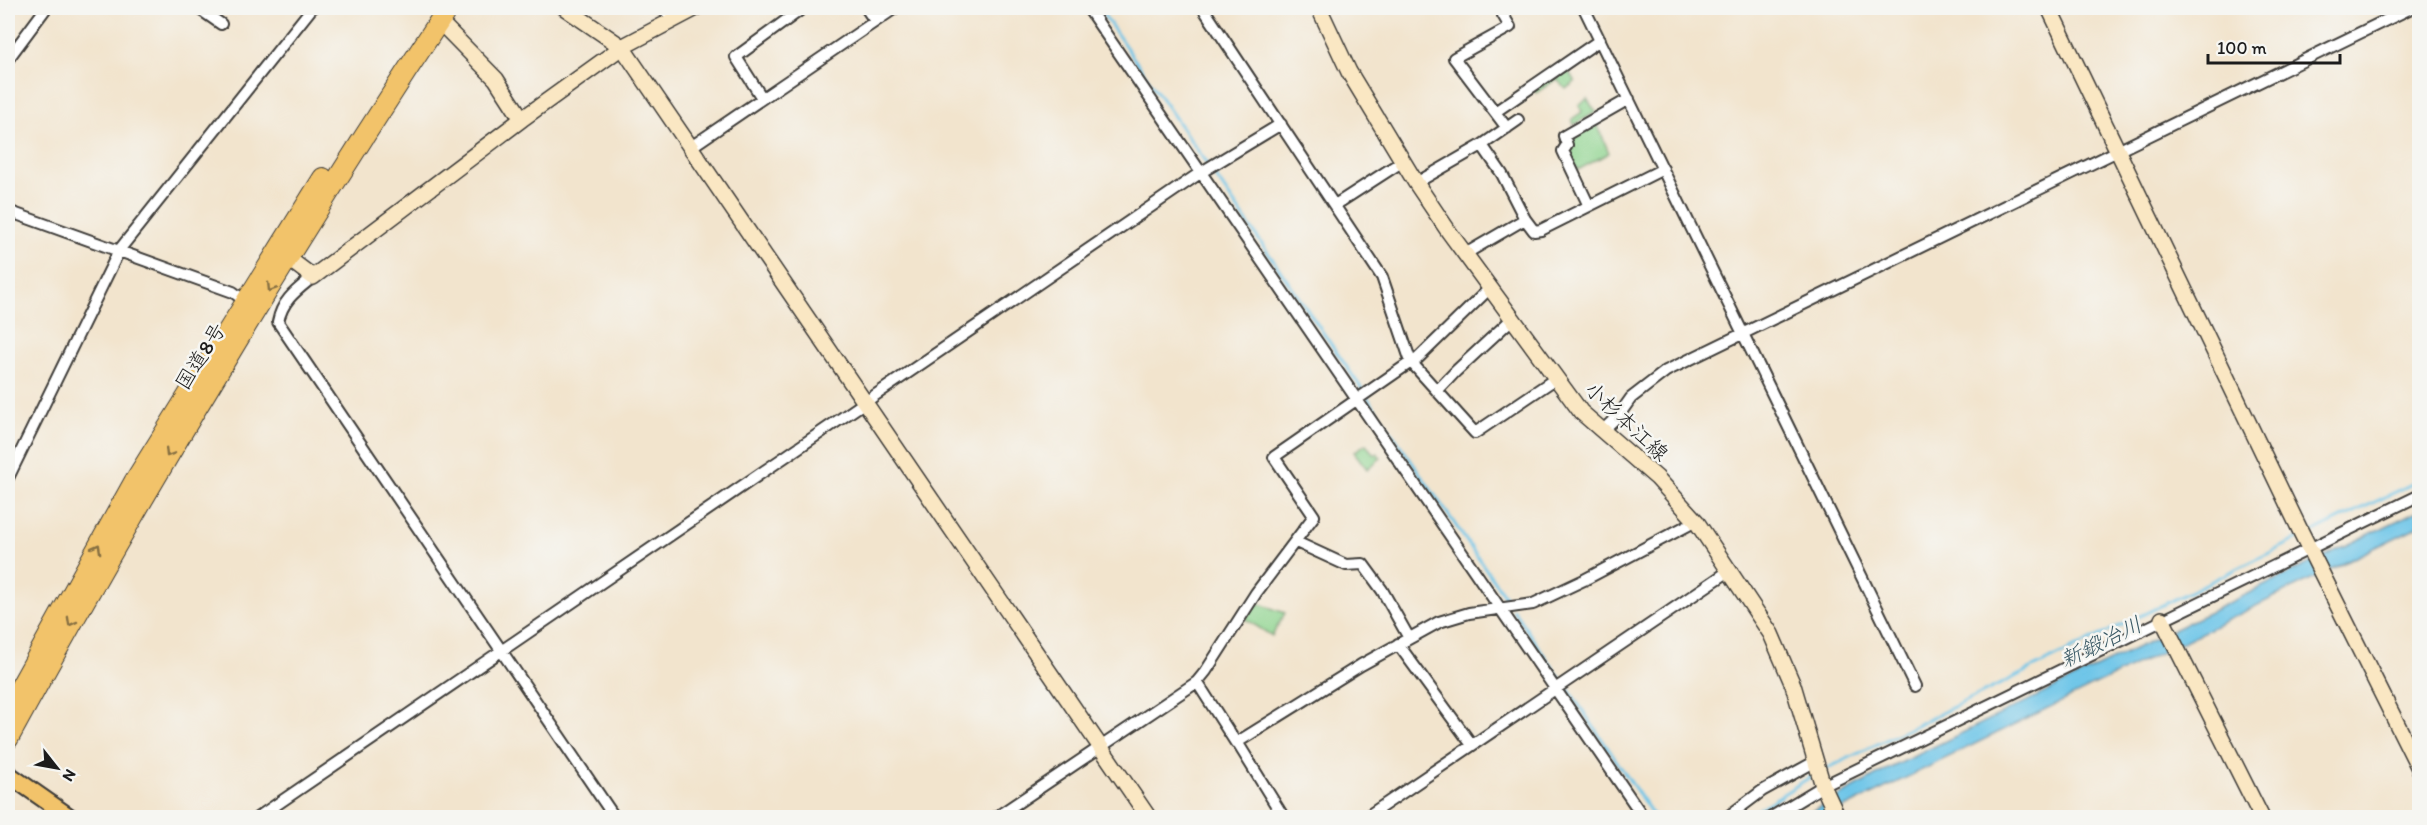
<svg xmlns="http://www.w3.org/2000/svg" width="2427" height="825" font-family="Itim,'Klee One',sans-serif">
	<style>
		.green { fill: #8dd38d; stroke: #547854; stroke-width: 1.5 }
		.water { fill: #6ac4e8; stroke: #437082; stroke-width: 1.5 }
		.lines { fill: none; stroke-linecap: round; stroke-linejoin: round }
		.stream { stroke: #6ac4e8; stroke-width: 3 }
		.street-casing { stroke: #3c3a37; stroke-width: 14 }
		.secondary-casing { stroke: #3c3a37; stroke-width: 18 }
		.primary-casing { stroke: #3c3a37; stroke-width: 20 }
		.highway-casing { stroke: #3c3a37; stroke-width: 22 }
		.street { stroke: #fff; stroke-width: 10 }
		.secondary { stroke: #fae7c3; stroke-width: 15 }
		.primary { stroke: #f2c36a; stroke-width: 16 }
		.highway { stroke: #f2c36a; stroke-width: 20 }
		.oneway { stroke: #877043 }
		.labels { text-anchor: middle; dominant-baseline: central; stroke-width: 5; stroke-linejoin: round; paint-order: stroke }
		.street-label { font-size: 21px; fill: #1c1c1c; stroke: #f6f6f2 }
		.water-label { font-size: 22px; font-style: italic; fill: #375763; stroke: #f6f6f2 }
	</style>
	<rect width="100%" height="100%" fill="#f6f6f2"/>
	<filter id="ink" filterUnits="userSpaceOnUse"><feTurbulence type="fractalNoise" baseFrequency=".0167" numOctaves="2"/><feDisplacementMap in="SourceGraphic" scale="12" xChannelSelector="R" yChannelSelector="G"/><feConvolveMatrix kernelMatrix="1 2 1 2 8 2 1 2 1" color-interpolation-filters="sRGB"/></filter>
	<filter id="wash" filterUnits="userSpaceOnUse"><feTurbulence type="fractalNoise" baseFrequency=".008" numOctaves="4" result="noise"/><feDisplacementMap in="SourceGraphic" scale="24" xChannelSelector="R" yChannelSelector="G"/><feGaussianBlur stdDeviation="1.35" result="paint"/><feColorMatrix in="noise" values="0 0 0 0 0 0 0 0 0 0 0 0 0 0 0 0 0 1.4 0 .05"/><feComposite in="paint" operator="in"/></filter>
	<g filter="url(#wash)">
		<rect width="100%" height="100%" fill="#f2e4cd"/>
		<path class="green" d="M 1566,67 L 1575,82 L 1566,89 L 1557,79 L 1536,93 L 1533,89 Z
			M 1587,99 L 1596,112 L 1574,125 L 1572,119 L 1582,112 L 1579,105 Z
			M 1596,121 L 1609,153 L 1578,170 L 1566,152 L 1567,138 Z
			M 1366,444 L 1374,455 L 1377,453 L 1381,458 L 1367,469 L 1354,452 Z
			M 1254,602 L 1285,613 L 1272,636 L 1245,619 Z"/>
		<path class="water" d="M 2419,510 L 2419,526 L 1826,817 L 1800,818 L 1886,770 Z"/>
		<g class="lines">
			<path class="stream" d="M 1099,8 L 1207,164
				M 1211,170 L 1364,392
				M 1367,397 L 1510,604
				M 2307,535 L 2420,480
				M 1513,610 L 1562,681
				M 1566,686 L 1655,818
				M 1824,770 L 2298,539
				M 1745,818 L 1815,774"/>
		</g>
	</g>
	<g filter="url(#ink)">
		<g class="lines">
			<g class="street-casing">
				<path id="street" d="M 198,8 L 221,24
					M 660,8 L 677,18
					M 866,8 L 875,21
					M 1088,8 L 1644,818
					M 1203,8 L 1382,277 L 1411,362 L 1475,433 L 1555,379
					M 1499,8 L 1510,27 L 1454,58 L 1507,128
					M 1584,8 L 1915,686
					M 8,59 L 46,8
					M 762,98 L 736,57 L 803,8
					M 1495,112 L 1600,40
					M 1482,145 L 1518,120
					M 691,147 L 895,8
					M 1416,183 L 1482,145 L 1502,174 L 1525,219
					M 1335,205 L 1403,161
					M 1589,206 L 1563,151 L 1567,145 L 1564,136 L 1629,99
					M 8,211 L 233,292 L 245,301
					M 1465,254 L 1525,219 L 1534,231 L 1541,230 L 1663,169
					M 313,277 C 297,290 282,300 278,322 L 615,818
					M 1412,364 L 1490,288
					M 1437,391 L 1456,371 L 1512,319
					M 1602,431 L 1619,415 L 1631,398 L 1666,371 L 2411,8
					M 8,478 L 120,249 L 312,8
					M 1296,542 L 1346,565 L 1363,564 L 1382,590 L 1409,638
					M 1398,644 L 1472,745
					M 1197,682 L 1236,743 L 1361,665 L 1439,622 L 1469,613 L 1533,604 L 1584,580 L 1696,521
					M 1237,742 L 1284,818
					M 257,818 L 1200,173 L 1281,124
					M 995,818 L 1197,682 L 1206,671 L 1256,593 L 1314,516 L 1274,457 L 1411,362
					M 1365,818 L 1729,571
					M 1726,818 L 1762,791 L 1816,761
					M 1770,818 L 1823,786 L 2420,495"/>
			</g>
			<g class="secondary-casing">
				<path id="secondary" d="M 565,8 L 622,47 L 1149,818
					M 1319,8 L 1349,72 L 1416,183 L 1449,232 L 1581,412 L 1657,478 L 1696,521 L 1771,634 L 1793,685 L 1823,786 L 1838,818
					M 2049,8 L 2300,530 L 2420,770
					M 439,21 L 496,79 L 522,119
					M 289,259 L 313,277 L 522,119 L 622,47 L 696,8
					M 2162,619 L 2262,818"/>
			</g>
			<g class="primary-casing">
				<path id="primary" d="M 8,774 L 71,818"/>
			</g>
			<g class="highway-casing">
				<path id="highway" d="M 8,709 L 134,482 L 323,178
					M 8,739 C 144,489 291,245 448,8"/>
			</g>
			<use href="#street" class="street"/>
			<use href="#secondary" class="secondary"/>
			<use href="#primary" class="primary"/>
			<use href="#highway" class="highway"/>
		</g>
		<defs><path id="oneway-chevron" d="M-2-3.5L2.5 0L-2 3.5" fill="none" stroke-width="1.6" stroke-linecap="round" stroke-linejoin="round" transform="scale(1.5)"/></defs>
		<g class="oneway">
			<use href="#oneway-chevron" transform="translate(271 288) rotate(122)"/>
			<use href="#oneway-chevron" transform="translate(169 453) rotate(122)"/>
			<use href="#oneway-chevron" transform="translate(97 548) rotate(-61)"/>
			<use href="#oneway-chevron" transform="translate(71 622) rotate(119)"/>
		</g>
	</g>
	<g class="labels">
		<g class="street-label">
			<text transform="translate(200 356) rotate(-58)">国道8号</text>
			<text transform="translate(1627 421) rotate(43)">小杉本江線</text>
		</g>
		<g class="water-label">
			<text transform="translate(2101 642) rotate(-26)">新鍛冶川</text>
		</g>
	</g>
	<rect width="2427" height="825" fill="none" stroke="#f6f6f2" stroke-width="30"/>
	<g transform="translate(57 768) rotate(121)" stroke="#f6f6f2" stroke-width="4.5" paint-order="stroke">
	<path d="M0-4.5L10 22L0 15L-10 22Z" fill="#1c1c1c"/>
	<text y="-9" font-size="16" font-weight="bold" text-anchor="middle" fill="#1c1c1c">N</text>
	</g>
	<path d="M2208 54v9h132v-9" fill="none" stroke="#1c1c1c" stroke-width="3"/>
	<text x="2217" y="54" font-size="18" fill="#1c1c1c" stroke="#f6f6f2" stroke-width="4.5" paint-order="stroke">100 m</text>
</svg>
